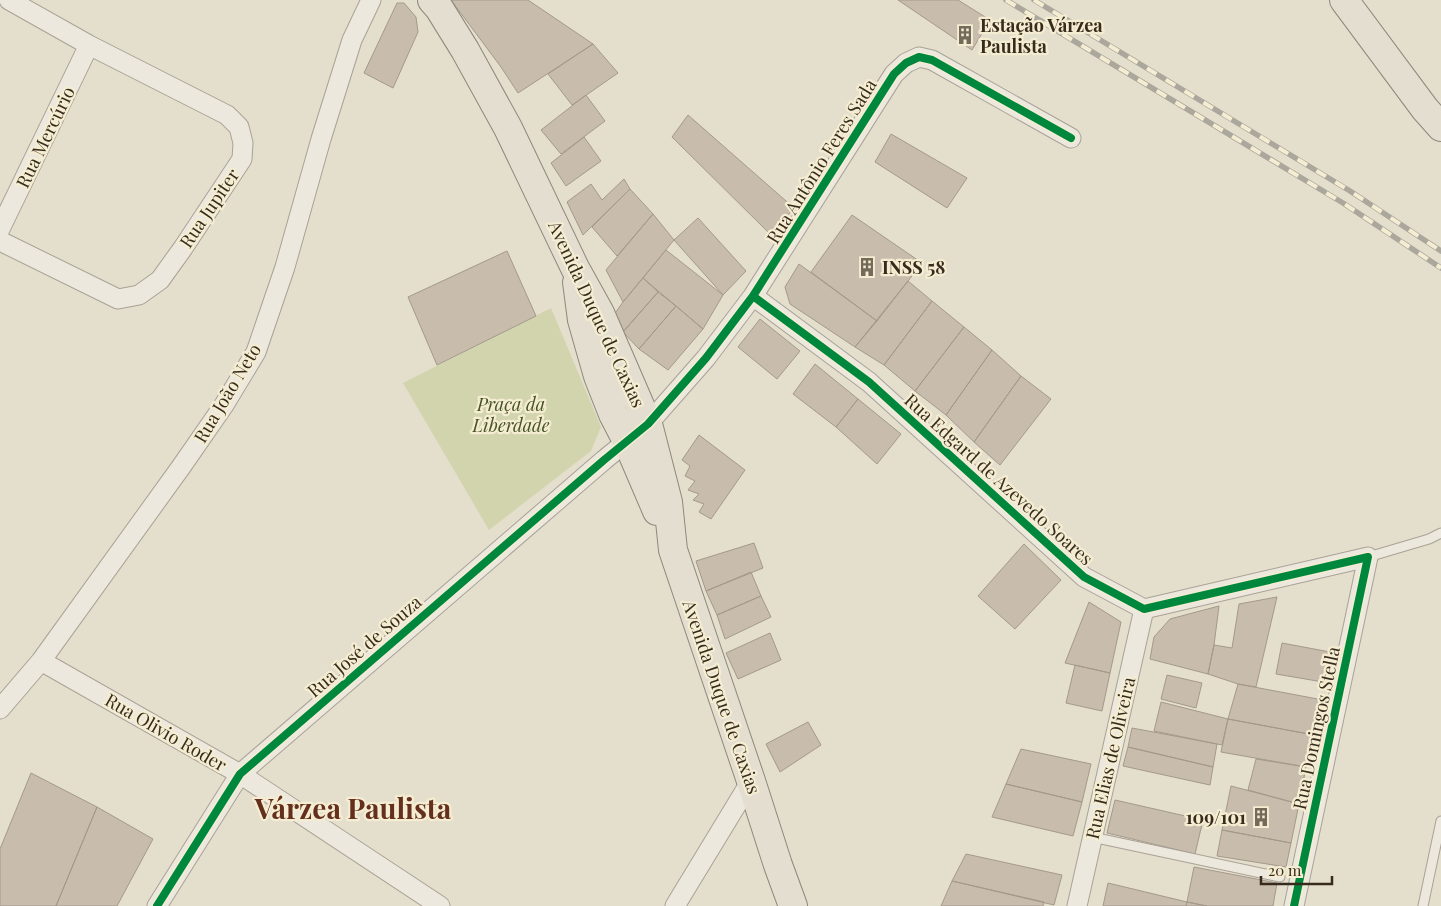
<svg xmlns="http://www.w3.org/2000/svg" width="1441" height="906" font-family="'Playfair Display',serif">
	<style>
		.green { fill: #d2d4ae }
		.building { fill: #c8bcad; stroke: #a4998b }
		.lines { fill: none; stroke-linecap: round; stroke-linejoin: round }
		.lane-casing { stroke: #a9a295; stroke-width: 11 }
		.street-casing { stroke: #a9a295; stroke-width: 21 }
		.primary-casing { stroke: #8e887c; stroke-width: 30 }
		.lane { stroke: #ece8de; stroke-width: 9 }
		.street { stroke: #ece8de; stroke-width: 19 }
		.primary { stroke: #e3decf; stroke-width: 28 }
		.rail-casing { stroke: #aba79d; stroke-width: 5.5 }
		.rail { stroke: #f5edd2; stroke-width: 4; stroke-dasharray: 11; stroke-linecap: butt }
		.cycleway-casing { stroke: #f5edd2; stroke-width: 11 }
		.cycleway { stroke: #00873e; stroke-width: 8 }
		.labels { text-anchor: middle; dominant-baseline: central; stroke-width: 4.5; stroke-linejoin: round; paint-order: stroke }
		.poi-label { font-size: 18px; font-weight: bold; fill: #372b1d; stroke: #f5edd2; text-anchor: start }
		.street-label { font-size: 18px; fill: #372b1d; stroke: #f5edd2 }
		.park-label { font-size: 18px; font-style: italic; fill: #455424; stroke: #f5edd2 }
		.town-label { font-size: 28px; font-weight: bold; fill: #642f1d; stroke: #f5edd2 }
	</style>
	<rect width="100%" height="100%" fill="#e4decc"/>
	<path class="green" d="M 551,308 L 601,427 L 591,451 L 489,530 L 403,383 Z"/>
	<path class="building" d="M 451,0 L 528,0 L 593,44 L 518,93 L 501,67 Z
		M 898,0 L 958,0 L 990,20 L 972,50 Z
		M 397,3 L 404,3 L 416,17 L 418,32 L 393,88 L 364,73 Z
		M 593,44 L 618,73 L 572,105 L 548,74 Z
		M 586,95 L 605,121 L 561,154 L 541,130 Z
		M 688,115 L 794,208 L 771,235 L 672,137 Z
		M 891,134 L 967,178 L 947,208 L 875,162 Z
		M 584,137 L 601,161 L 566,186 L 551,163 Z
		M 624,179 L 630,189 L 583,235 L 567,202 L 591,184 L 602,200 Z
		M 630,189 L 653,214 L 617,256 L 592,227 Z
		M 653,214 L 674,240 L 623,302 L 606,270 Z
		M 852,215 L 922,263 L 877,321 L 811,272 Z
		M 698,218 L 746,271 L 723,295 L 674,240 Z
		M 666,250 L 723,295 L 703,329 L 643,278 Z
		M 507,251 L 536,316 L 437,365 L 408,297 Z
		M 799,264 L 877,321 L 855,347 L 790,304 L 785,287 Z
		M 643,278 L 658,292 L 623,332 L 613,316 L 623,302 Z
		M 908,281 L 932,301 L 884,365 L 855,347 Z
		M 658,292 L 676,306 L 639,349 L 623,332 Z
		M 932,301 L 964,327 L 915,391 L 884,365 Z
		M 676,306 L 703,329 L 668,370 L 639,349 Z
		M 760,319 L 800,351 L 777,379 L 738,347 Z
		M 964,327 L 992,350 L 946,415 L 915,391 Z
		M 992,350 L 1021,376 L 974,442 L 946,415 Z
		M 815,364 L 858,399 L 836,427 L 793,394 Z
		M 1021,376 L 1051,399 L 1000,465 L 974,442 Z
		M 858,399 L 901,434 L 877,464 L 836,427 Z
		M 699,435 L 745,470 L 711,519 L 699,512 L 704,504 L 693,500 L 699,494 L 688,490 L 695,481 L 685,476 L 690,466 L 682,460 Z
		M 754,543 L 763,568 L 706,591 L 696,561 Z
		M 1024,544 L 1061,580 L 1015,629 L 978,596 Z
		M 751,572 L 761,596 L 717,615 L 706,591 Z
		M 761,596 L 771,617 L 725,639 L 717,615 Z
		M 1277,597 L 1256,687 L 1238,684 L 1208,674 L 1214,645 L 1232,648 L 1239,604 Z
		M 1089,602 L 1121,622 L 1110,673 L 1065,663 Z
		M 1219,606 L 1214,645 L 1208,674 L 1150,659 L 1154,637 L 1170,619 Z
		M 770,633 L 781,660 L 738,679 L 726,653 Z
		M 1282,643 L 1330,652 L 1323,682 L 1276,674 Z
		M 1075,665 L 1110,673 L 1102,711 L 1066,703 Z
		M 1167,675 L 1202,683 L 1196,708 L 1161,699 Z
		M 1238,684 L 1323,700 L 1314,735 L 1228,719 Z
		M 1161,702 L 1228,719 L 1222,745 L 1154,731 Z
		M 1228,719 L 1314,735 L 1306,767 L 1221,752 Z
		M 808,722 L 821,745 L 780,772 L 766,744 Z
		M 1132,728 L 1217,744 L 1213,767 L 1128,747 Z
		M 1128,747 L 1213,767 L 1210,785 L 1123,766 Z
		M 1021,749 L 1091,764 L 1082,802 L 1006,784 Z
		M 1256,759 L 1306,767 L 1299,804 L 1248,790 Z
		M 31,773 L 97,807 L 56,906 L 0,906 L 0,849 Z
		M 1006,784 L 1082,802 L 1073,836 L 992,817 Z
		M 1231,786 L 1299,804 L 1291,843 L 1222,830 Z
		M 1115,800 L 1203,820 L 1195,854 L 1107,833 Z
		M 97,807 L 153,839 L 117,906 L 56,906 Z
		M 1222,830 L 1291,843 L 1286,867 L 1217,856 Z
		M 966,854 L 1062,875 L 1054,905 L 952,881 Z
		M 1194,867 L 1277,883 L 1273,906 L 1207,906 L 1187,902 Z
		M 952,881 L 1044,902 L 1043,906 L 941,906 Z
		M 1108,883 L 1187,902 L 1186,906 L 1103,906 Z
		M 1187,902 L 1207,906 L 1186,906 Z"/>
	<g class="lines">
		<g class="lane-casing">
			<path id="lane" d="M 1368,557 L 1429,539 L 1441,533
				M 1092,837 L 1280,877
				M 1423,906 L 1441,821"/>
		</g>
		<g class="street-casing">
			<path id="street" d="M 0,229 L 89,45
				M 0,241 L 118,299 L 139,295 L 160,280 L 183,248 L 242,159 L 243,143 L 239,127 L 227,115 L 89,45 L 9,0
				M 753,296 L 869,382 L 1084,577 L 1144,609 L 1368,557 L 1294,906
				M 41,661 L 240,774 L 440,906
				M 0,709 L 41,661 L 181,467 L 224,405 L 256,352 L 285,267 L 321,139 L 352,40 L 371,0
				M 157,906 L 240,774 L 604,460 L 648,424 L 706,358 L 753,296 L 894,74 L 906,63 L 919,57 L 932,60 L 1071,138
				M 675,906 L 751,781
				M 1077,906 L 1144,609"/>
		</g>
		<g class="primary-casing">
			<path id="primary" d="M 432,0 L 439,8 L 465,50 L 508,128 L 575,268 L 600,313 L 648,424 L 668,502 L 673,550 L 751,781 L 778,865 L 793,906
				M 1344,0 L 1425,109 L 1441,127
				M 577,282 L 582,320 L 598,376 L 613,414 L 627,441 L 657,511"/>
		</g>
		<use href="#lane" class="lane"/>
		<use href="#street" class="street"/>
		<use href="#primary" class="primary"/>
		<g class="rail-casing">
			<path id="rail" d="M 1006,0 L 1343,203 L 1441,268
				M 1034,0 L 1350,191 L 1441,251"/>
		</g>
		<use href="#rail" class="rail"/>
		<g class="cycleway-casing">
			<path id="cycleway" d="M 753,296 L 869,382 L 1084,577 L 1144,609 L 1368,557 L 1294,906
				M 157,906 L 240,774 L 604,460 L 648,424 L 706,358 L 753,296 L 894,74 L 906,63 L 919,57 L 932,60 L 1071,138"/>
		</g>
		<use href="#cycleway" class="cycleway"/>
	</g>
	<defs>
		<g id="building-bare" transform="scale(1.5)"><path d="M-4-6H4V6H1V3H-1V6H-4ZM-2.5-4.3h1.7v1.8h-1.7ZM.8-4.3h1.7v1.8H.8ZM-2.5-1h1.7V.8h-1.7ZM.8-1h1.7V.8H.8Z" fill="#746a5a" stroke="#f5edd2" stroke-width="2.5" paint-order="stroke"/></g>
	</defs>
	<g fill-rule="evenodd">
		<use href="#building-bare" x="965" y="35"/>
		<use href="#building-bare" x="867" y="267"/>
		<use href="#building-bare" x="1261" y="817"/>
	</g>
	<g class="labels">
		<g class="poi-label">
			<text x="980" y="25">Estação Várzea<tspan x="980" dy="21">Paulista</tspan></text>
			<text x="882" y="267">INSS 58</text>
			<text x="1246" y="817" text-anchor="end">109/101</text>
		</g>
		<g class="street-label">
			<text transform="translate(45 137) rotate(-64)">Rua Mercúrio</text>
			<text transform="translate(821 161) rotate(-58)">Rua Antônio Feres Sada</text>
			<text transform="translate(209 208) rotate(-56)">Rua Jupiter</text>
			<text transform="translate(597 314) rotate(65)">Avenida Duque de Caxias</text>
			<text transform="translate(227 393) rotate(-59)">Rua João Neto</text>
			<text transform="translate(999 479) rotate(42)">Rua Edgard de Azevedo Soares</text>
			<text transform="translate(364 646) rotate(-41)">Rua José de Souza</text>
			<text transform="translate(722 697) rotate(71)">Avenida Duque de Caxias</text>
			<text transform="translate(1316 728) rotate(-78)">Rua Domingos Stella</text>
			<text transform="translate(166 732) rotate(30)">Rua Olivio Roder</text>
			<text transform="translate(1110 758) rotate(-77)">Rua Elias de Oliveira</text>
		</g>
		<g class="park-label">
			<text x="511" y="404">Praça da<tspan x="511" dy="21">Liberdade</tspan></text>
		</g>
		<g class="town-label">
			<text x="353" y="807">Várzea Paulista</text>
		</g>
	</g>
	<path d="M1261 876v8h71v-8" fill="none" stroke="#372b1d" stroke-width="2.5"/>
	<text x="1268" y="876" font-size="15" fill="#372b1d" stroke="#f5edd2" stroke-width="4" paint-order="stroke">20 m</text>
</svg>
